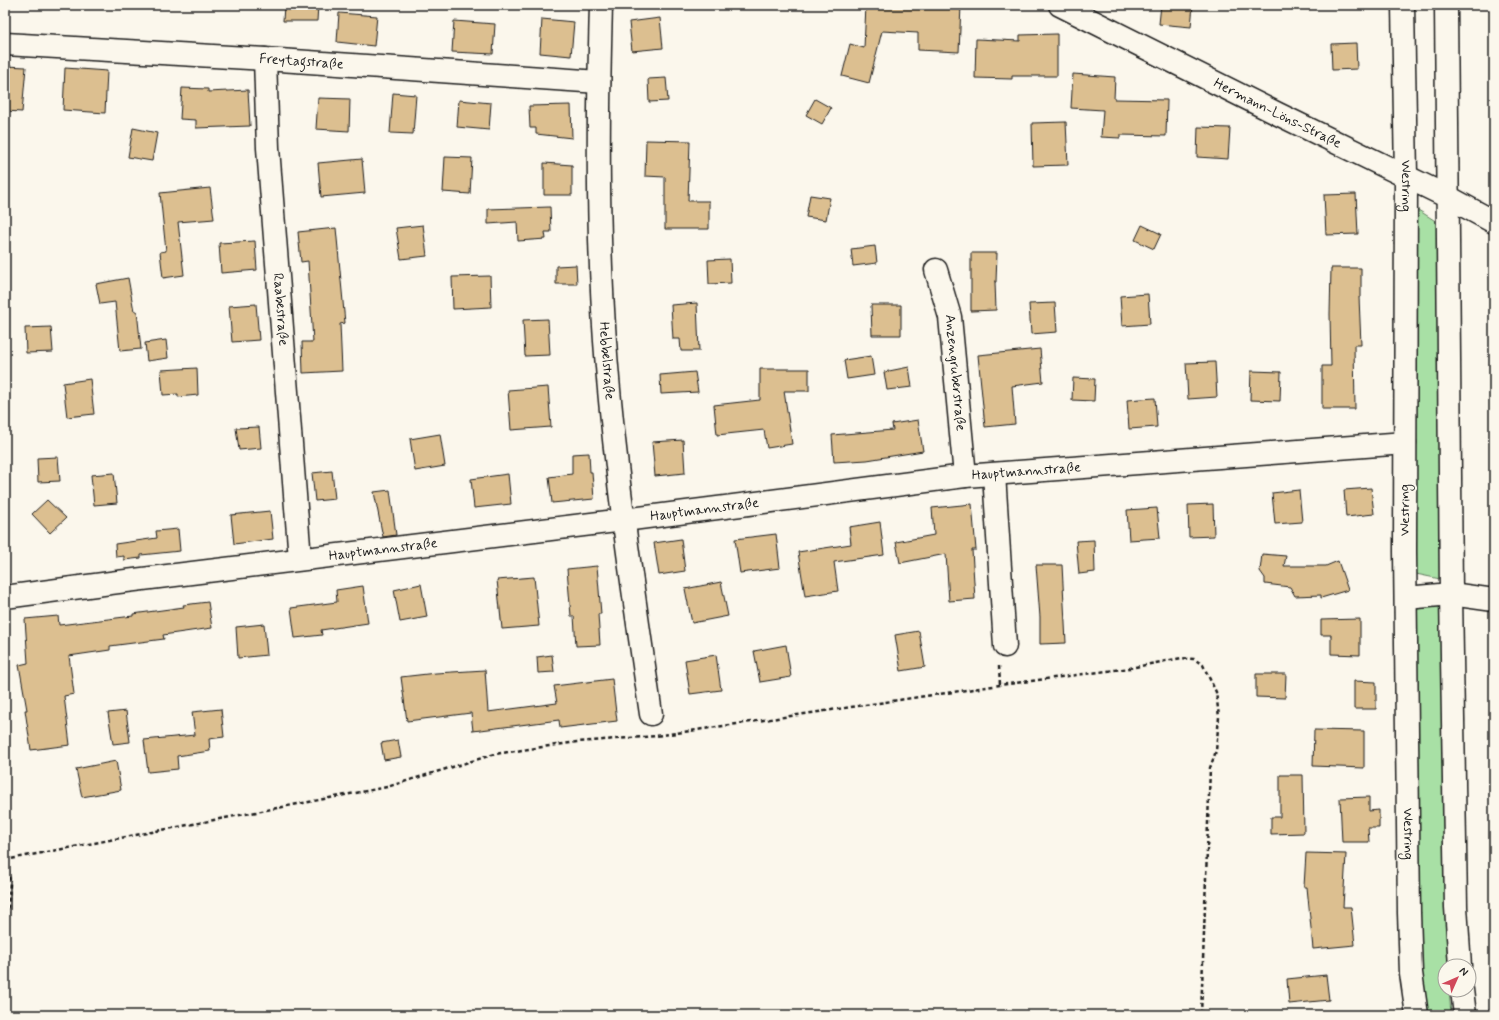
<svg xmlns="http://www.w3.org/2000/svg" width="1499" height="1020" font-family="Mynerve,sans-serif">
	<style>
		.green { fill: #a8e0a5; stroke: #627e60 }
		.building { fill: #dcbf90; stroke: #1c1c1c }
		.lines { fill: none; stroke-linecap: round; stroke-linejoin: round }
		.street-casing { stroke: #1c1c1c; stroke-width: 25 }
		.secondary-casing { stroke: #1c1c1c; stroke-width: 25 }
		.path { stroke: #1c1c1c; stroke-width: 2.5; stroke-dasharray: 4 3; stroke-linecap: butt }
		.street { stroke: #fbf7ec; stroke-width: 22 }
		.secondary { stroke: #fbf7ec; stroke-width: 22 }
		.labels { text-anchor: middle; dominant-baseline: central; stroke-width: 4; stroke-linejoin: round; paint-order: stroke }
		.street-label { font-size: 14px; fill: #1c1c1c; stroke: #fbf7ec }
	</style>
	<rect width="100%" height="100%" fill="#fbf7ec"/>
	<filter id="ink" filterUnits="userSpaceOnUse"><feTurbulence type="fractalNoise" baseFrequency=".025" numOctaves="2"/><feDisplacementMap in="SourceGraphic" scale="8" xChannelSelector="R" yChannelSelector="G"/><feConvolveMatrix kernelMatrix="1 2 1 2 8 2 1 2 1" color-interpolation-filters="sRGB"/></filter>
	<g filter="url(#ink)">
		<path class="green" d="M 1415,208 L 1437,222 L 1445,580 L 1416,574 Z
			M 1417,605 L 1443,605 L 1445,915 L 1448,966 L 1445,966 L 1445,990 L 1449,990 L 1451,1015 L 1423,1015 L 1416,902 Z"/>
		<path class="building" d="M 284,5 L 318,5 L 317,21 L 283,21 Z
			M 866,5 L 961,5 L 959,52 L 918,50 L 918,33 L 882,31 L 869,83 L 842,76 L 850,44 L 864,48 Z
			M 1161,5 L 1193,5 L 1191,27 L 1159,24 Z
			M 339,13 L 377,16 L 374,46 L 337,42 Z
			M 660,18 L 663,48 L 632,51 L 629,22 Z
			M 542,19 L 574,22 L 571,56 L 540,53 Z
			M 454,21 L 495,24 L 493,54 L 452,52 Z
			M 1057,34 L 1057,76 L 1012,76 L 1012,79 L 975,78 L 976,39 L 1020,41 L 1020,35 Z
			M 1356,43 L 1357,69 L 1332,70 L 1331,44 Z
			M 5,66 L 26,67 L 22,112 L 5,111 Z
			M 65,68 L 107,71 L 105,113 L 63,110 Z
			M 1073,74 L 1115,77 L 1114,99 L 1167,100 L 1166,136 L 1120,135 L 1120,138 L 1101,137 L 1103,110 L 1071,108 Z
			M 666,78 L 668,101 L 649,102 L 648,79 Z
			M 182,88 L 208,89 L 208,92 L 248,90 L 250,126 L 196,128 L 196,120 L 180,119 Z
			M 393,93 L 416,95 L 413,134 L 390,133 Z
			M 318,98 L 350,99 L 349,131 L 316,129 Z
			M 815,99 L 831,108 L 822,124 L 806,115 Z
			M 459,100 L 491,103 L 489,130 L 457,127 Z
			M 571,105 L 572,138 L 536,134 L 536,128 L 530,128 L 529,106 Z
			M 1066,122 L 1068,165 L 1033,166 L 1032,123 Z
			M 1198,127 L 1230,128 L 1228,159 L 1197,157 Z
			M 133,128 L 157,133 L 152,161 L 128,157 Z
			M 646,140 L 690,141 L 688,201 L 709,201 L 709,229 L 665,229 L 665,177 L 645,176 Z
			M 445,157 L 472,158 L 470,194 L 443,192 Z
			M 362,159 L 365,193 L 321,197 L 318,163 Z
			M 544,163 L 572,165 L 572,195 L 544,195 Z
			M 210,188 L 214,219 L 178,222 L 184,275 L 163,278 L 160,252 L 166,251 L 160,193 Z
			M 1356,194 L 1358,234 L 1326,235 L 1324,195 Z
			M 810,195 L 830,198 L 826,220 L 806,217 Z
			M 550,207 L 551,232 L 545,232 L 546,239 L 518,241 L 517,222 L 488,224 L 488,209 Z
			M 423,225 L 427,256 L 401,259 L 396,228 Z
			M 1142,225 L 1161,234 L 1154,249 L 1135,240 Z
			M 336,228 L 345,323 L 340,324 L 342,371 L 303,373 L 302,342 L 313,342 L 308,261 L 301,262 L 298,232 Z
			M 255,241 L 257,270 L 221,273 L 219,243 Z
			M 875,246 L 877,263 L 853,266 L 851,249 Z
			M 971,253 L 997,253 L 996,282 L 995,282 L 996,310 L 971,311 Z
			M 730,259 L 731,283 L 709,284 L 708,260 Z
			M 576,265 L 577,284 L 556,284 L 556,266 Z
			M 1331,268 L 1361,268 L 1361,297 L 1359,297 L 1361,345 L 1354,345 L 1355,409 L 1322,409 L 1322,366 L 1331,366 L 1330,314 Z
			M 490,276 L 491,307 L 453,309 L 452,277 Z
			M 128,278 L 134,311 L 137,311 L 141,349 L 120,351 L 115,302 L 100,304 L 96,284 Z
			M 1148,294 L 1150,324 L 1122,326 L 1120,296 Z
			M 697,303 L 699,351 L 681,351 L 680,339 L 673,339 L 671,305 Z
			M 1055,303 L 1057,332 L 1031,334 L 1029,304 Z
			M 256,304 L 259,340 L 232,342 L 229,306 Z
			M 871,305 L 901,305 L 901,335 L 872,335 Z
			M 548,319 L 550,355 L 525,356 L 523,320 Z
			M 51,327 L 53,352 L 26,353 L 25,328 Z
			M 166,340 L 168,358 L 147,361 L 145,343 Z
			M 1040,349 L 1043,382 L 1012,386 L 1015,424 L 985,427 L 978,355 Z
			M 871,356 L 874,375 L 847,379 L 844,360 Z
			M 1215,362 L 1217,397 L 1188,399 L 1186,363 Z
			M 909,367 L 912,387 L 887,390 L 884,372 Z
			M 197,368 L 198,395 L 178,397 L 178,394 L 163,395 L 161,370 Z
			M 760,369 L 809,369 L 809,391 L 784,391 L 792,444 L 767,448 L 764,430 L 717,435 L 714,405 L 760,400 Z
			M 1251,371 L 1281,372 L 1280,401 L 1250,400 Z
			M 695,372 L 698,392 L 661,394 L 660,375 Z
			M 1073,378 L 1095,379 L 1094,401 L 1072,400 Z
			M 90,379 L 94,414 L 67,417 L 63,383 Z
			M 548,387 L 551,427 L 511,430 L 508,390 Z
			M 1155,398 L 1157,427 L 1129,429 L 1127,400 Z
			M 918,420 L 923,451 L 867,460 L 834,462 L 832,435 L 893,430 L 892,424 Z
			M 259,427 L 261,448 L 239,450 L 236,428 Z
			M 440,434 L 445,466 L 415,471 L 410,439 Z
			M 683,440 L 685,473 L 655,476 L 652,442 Z
			M 589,453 L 590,472 L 592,472 L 594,499 L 552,503 L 549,477 L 572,474 L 572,454 Z
			M 58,457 L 60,481 L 38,482 L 37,458 Z
			M 332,471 L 335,499 L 315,501 L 312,473 Z
			M 114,473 L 117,503 L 94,505 L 91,475 Z
			M 508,474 L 511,504 L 474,508 L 471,479 Z
			M 1371,488 L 1374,514 L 1346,517 L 1344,490 Z
			M 390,490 L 396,535 L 383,537 L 374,492 Z
			M 1299,490 L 1302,522 L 1275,524 L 1272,493 Z
			M 47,500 L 66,518 L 50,533 L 32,514 Z
			M 972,504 L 976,550 L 972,550 L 975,599 L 949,601 L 946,554 L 900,563 L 896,542 L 934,535 L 932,508 Z
			M 1213,504 L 1214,536 L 1189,537 L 1188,505 Z
			M 1157,508 L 1160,538 L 1129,540 L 1127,510 Z
			M 270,511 L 273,539 L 234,544 L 231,515 Z
			M 880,522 L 884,555 L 834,562 L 838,591 L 805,596 L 798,552 L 851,544 L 849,527 Z
			M 178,529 L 180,551 L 141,555 L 141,558 L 124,560 L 124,556 L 116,557 L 115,544 L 157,538 L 156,531 Z
			M 776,534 L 780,568 L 740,573 L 735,539 Z
			M 681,539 L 685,571 L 659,575 L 654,543 Z
			M 1094,540 L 1095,572 L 1079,574 L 1076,541 Z
			M 1262,554 L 1286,556 L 1284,566 L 1326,566 L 1338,561 L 1348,590 L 1321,598 L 1321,595 L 1295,596 L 1290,587 L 1265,584 L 1265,578 L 1260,571 Z
			M 1036,565 L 1062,565 L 1066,643 L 1040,644 L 1040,617 Z
			M 597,566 L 601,614 L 598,614 L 600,645 L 576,646 L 574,616 L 571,616 L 567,569 Z
			M 534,577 L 539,626 L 502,629 L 497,580 Z
			M 721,582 L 728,616 L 692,623 L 685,589 Z
			M 421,584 L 427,617 L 400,622 L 394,590 Z
			M 363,586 L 368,623 L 321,630 L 322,635 L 295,638 L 291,608 L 337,602 L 336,590 Z
			M 208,602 L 212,628 L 163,635 L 164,639 L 110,646 L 110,650 L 69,656 L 74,694 L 64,696 L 70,745 L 31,750 L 25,710 L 27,710 L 19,665 L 28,663 L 25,619 L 58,616 L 59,625 L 133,616 L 133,614 L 184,607 L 183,605 Z
			M 1360,619 L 1360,655 L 1331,654 L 1331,635 L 1321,635 L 1321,620 Z
			M 264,624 L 267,655 L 238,658 L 236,627 Z
			M 919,631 L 925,667 L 901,671 L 895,635 Z
			M 786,645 L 791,677 L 760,682 L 754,651 Z
			M 552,655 L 554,672 L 538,673 L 537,657 Z
			M 716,655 L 721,690 L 690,694 L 685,660 Z
			M 485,670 L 488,712 L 557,703 L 554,686 L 612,679 L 617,721 L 560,728 L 559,720 L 473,731 L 471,713 L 407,721 L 401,677 L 436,673 Z
			M 1256,674 L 1286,674 L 1285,698 L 1256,697 Z
			M 1354,681 L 1376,682 L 1376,709 L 1354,709 Z
			M 221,709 L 224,737 L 209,739 L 210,751 L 177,756 L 178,769 L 148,772 L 144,740 L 195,735 L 192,712 Z
			M 126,711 L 130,742 L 113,744 L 108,713 Z
			M 1314,730 L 1364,731 L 1364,768 L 1313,766 Z
			M 398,740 L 401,757 L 384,760 L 381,743 Z
			M 116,761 L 121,790 L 82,797 L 76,769 Z
			M 1280,775 L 1303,775 L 1304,833 L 1271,834 L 1271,817 L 1280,817 Z
			M 1369,797 L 1369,811 L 1379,810 L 1379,828 L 1368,828 L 1369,842 L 1342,842 L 1340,798 Z
			M 1306,853 L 1346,854 L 1343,907 L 1351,907 L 1355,945 L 1313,949 L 1307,887 L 1304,887 Z
			M 1326,975 L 1329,1000 L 1289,1004 L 1287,979 Z"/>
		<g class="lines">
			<g class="street-casing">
				<g id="street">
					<path id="s1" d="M 601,5 C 598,117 597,229 605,341 C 614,466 633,590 651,714"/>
					<path id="s2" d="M 1060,5 L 1278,114 L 1448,197 L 1494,222"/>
					<path d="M 1446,5 L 1451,594 L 1456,907 L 1460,966"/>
					<path id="s3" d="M 5,44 L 265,59 L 599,82"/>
					<path id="s4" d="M 265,59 L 268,148 L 300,559"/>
					<path id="s5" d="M 936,270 L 950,317 L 965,476"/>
					<path d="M 994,474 L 1005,646"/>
					<path id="s6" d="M 5,597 L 118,582 L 624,520 L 965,476 L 1405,443"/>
					<path d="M 1406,598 L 1451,594 L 1494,600"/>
					<path d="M 1462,990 L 1465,1015"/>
				</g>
			</g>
			<g class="secondary-casing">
				<g id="secondary">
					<path id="s7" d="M 1403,5 L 1406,176 L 1405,552 L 1409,913 L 1411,973 L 1417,1015"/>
				</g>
			</g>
			<path class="path" d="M 999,666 L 1000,685
				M 5,842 L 10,883 L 5,951
				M 5,860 L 387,787 L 495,754 L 577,742 L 656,736 L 1000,685 L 1130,668 L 1181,658 L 1194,659 L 1203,665 L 1216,692 L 1219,717 L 1216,751 L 1210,768 L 1201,1015"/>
			<use href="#street" class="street"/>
			<use href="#secondary" class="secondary"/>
		</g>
	</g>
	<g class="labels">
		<g class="street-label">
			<text stroke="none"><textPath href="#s3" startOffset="297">Freytagstraße</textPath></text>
			<text stroke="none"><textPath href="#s2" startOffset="243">Hermann-Löns-Straße</textPath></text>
			<text stroke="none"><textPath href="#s7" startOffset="181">Westring</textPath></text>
			<text stroke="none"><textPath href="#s4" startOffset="251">Raabestraße</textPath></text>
			<text stroke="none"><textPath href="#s1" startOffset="356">Hebbelstraße</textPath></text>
			<text stroke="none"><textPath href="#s5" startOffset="105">Anzengruberstraße</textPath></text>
			<text stroke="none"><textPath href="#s6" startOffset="1029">Hauptmannstraße</textPath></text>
			<text stroke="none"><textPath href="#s6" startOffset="705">Hauptmannstraße</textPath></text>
			<text transform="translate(1405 510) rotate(-90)">Westring</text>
			<text stroke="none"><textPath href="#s6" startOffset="381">Hauptmannstraße</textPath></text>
			<text stroke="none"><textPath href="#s7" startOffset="829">Westring</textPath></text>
		</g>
	</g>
	<rect width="1499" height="1020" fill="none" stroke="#fbf7ec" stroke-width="20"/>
	<rect x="10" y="10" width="1479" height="1000" fill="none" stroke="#1c1c1c" stroke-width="1.5" filter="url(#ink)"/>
	<g transform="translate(1457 978) rotate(45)"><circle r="19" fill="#fbf7ec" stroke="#a29f99"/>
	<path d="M0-3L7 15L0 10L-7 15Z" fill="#d1495b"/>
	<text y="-6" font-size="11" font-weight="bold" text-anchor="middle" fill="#1c1c1c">N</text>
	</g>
</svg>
